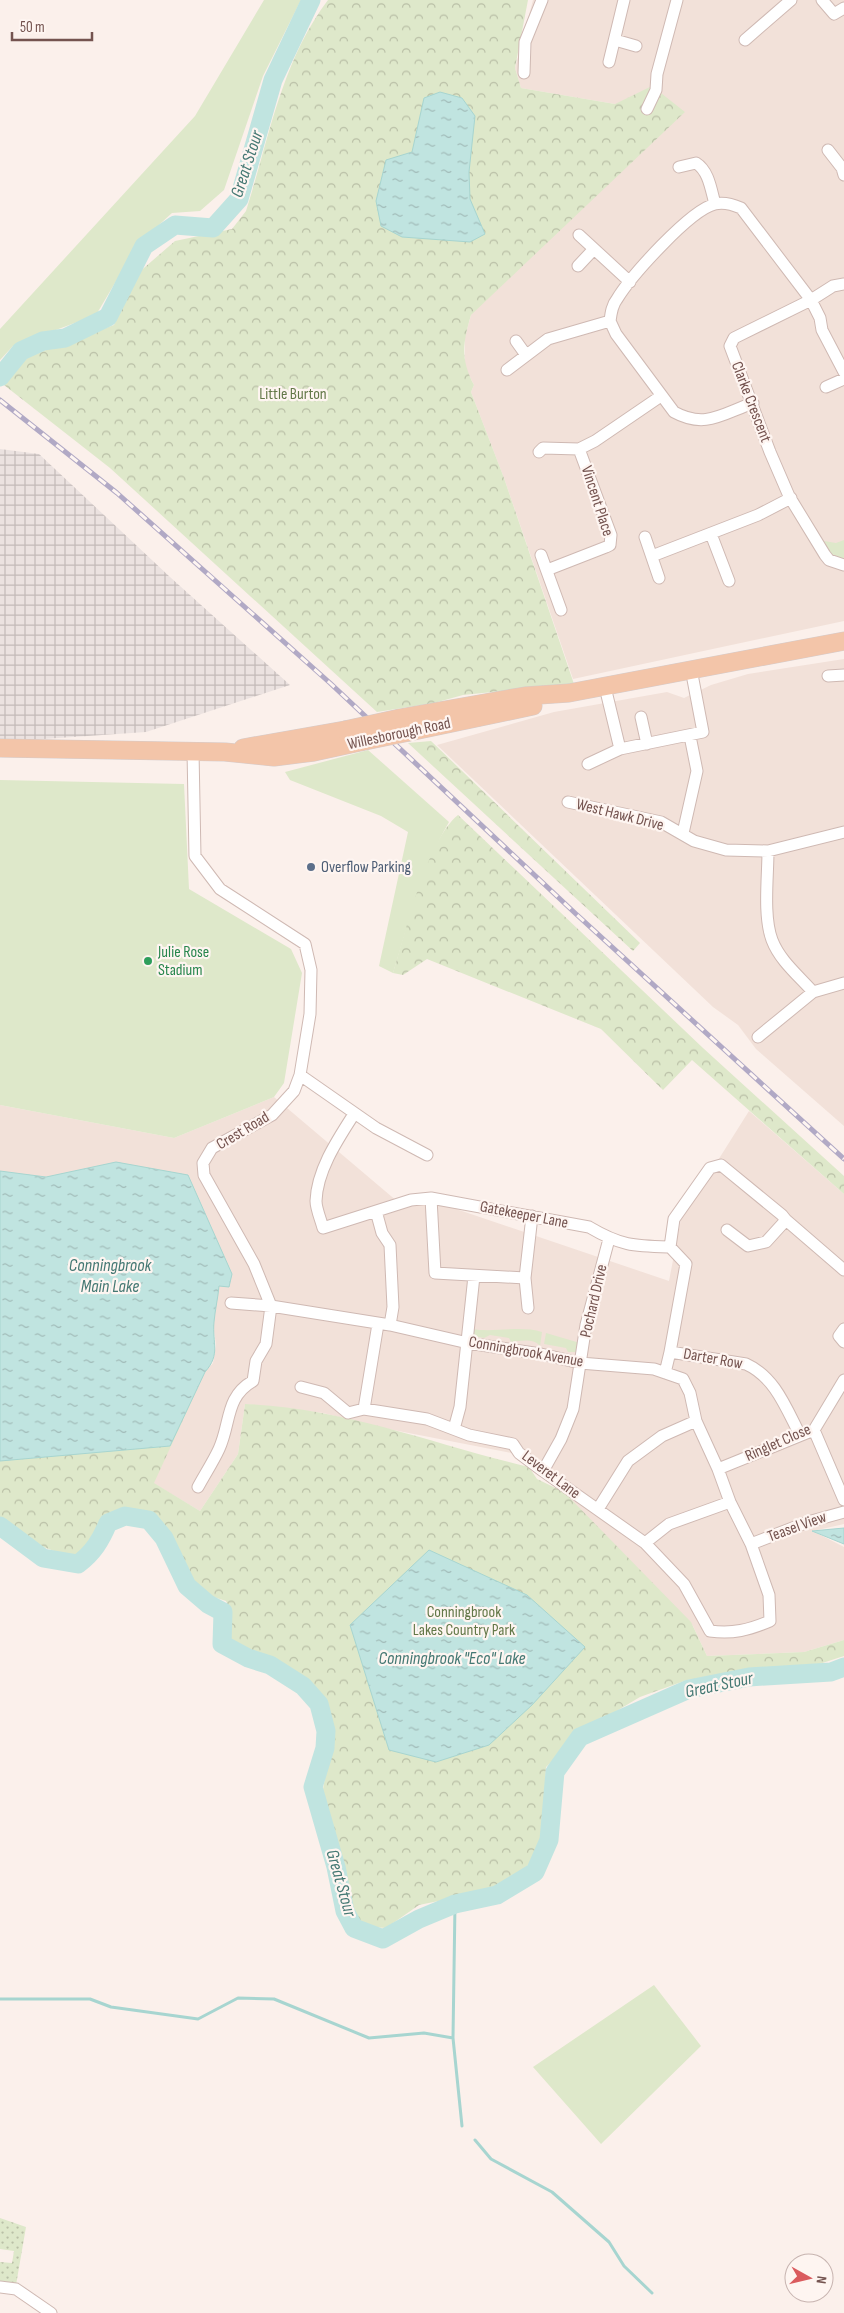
<svg xmlns="http://www.w3.org/2000/svg" width="844" height="2313" font-family="'Sofia Sans Condensed',sans-serif">
	<style>
		.residential { fill: #f2e1d9 }
		.industrial { fill: url(#industrial-grid) }
		.grass { fill: #dee8ca }
		.forest { fill: url(#forest-crowns) }
		.garden { fill: url(#garden-dots) }
		.water { fill: url(#water-ripples); stroke: #a7d5d0 }
		.lines { fill: none; stroke-linecap: round; stroke-linejoin: round }
		.stream { stroke: #a7d5d0; stroke-width: 3 }
		.river { stroke: #c0e4e0; stroke-width: 19 }
		.street-casing { stroke: #cfb9b3; stroke-width: 13 }
		.primary-casing { stroke: #d5cbca; stroke-width: 19 }
		.street { stroke: #fff; stroke-width: 11 }
		.primary { stroke: #f3c5a9; stroke-width: 18 }
		.rail-casing { stroke: #b1a9c5; stroke-width: 5 }
		.rail { stroke: #fef5f1; stroke-width: 3; stroke-dasharray: 9; stroke-linecap: butt }
		.primary-bridge-casing { stroke: #d5cbca; stroke-width: 19; stroke-linecap: butt }
		.primary-bridge { stroke: #f3c5a9; stroke-width: 18 }
		.service-dot { fill: #5c6f8a; stroke: #fef5f1; stroke-width: 2 }
		.leisure-dot { fill: #2e9e5b; stroke: #fef5f1; stroke-width: 2 }
		.labels { text-anchor: middle; dominant-baseline: central; stroke-width: 4.5; stroke-linejoin: round; paint-order: stroke }
		.park-label { font-size: 16px; fill: #637848; stroke: #fef5f1 }
		.street-label { font-size: 16px; fill: #74534f; stroke: #fef5f1 }
		.service-label { font-size: 16px; fill: #4e5e75; stroke: #fef5f1; text-anchor: start }
		.leisure-label { font-size: 16px; fill: #27864d; stroke: #fef5f1; text-anchor: start }
		.water-label { font-size: 18px; font-style: italic; fill: #447873; stroke: #fef5f1 }
	</style>
	<defs>
		<pattern id="industrial-grid" width="8" height="8" patternUnits="userSpaceOnUse" patternTransform="scale(1.25)"><rect width="8" height="8" fill="#ebe2e0"/><path d="M0 4h8M4 0v8" fill="none" stroke="#c3bab8"/></pattern>
		<pattern id="forest-crowns" width="20" height="18" patternUnits="userSpaceOnUse" patternTransform="scale(1.25)"><rect width="20" height="18" fill="#dee8ca"/><path d="M2 6a3 3 0 1 1 6 0M12 15a3 3 0 1 1 6 0" fill="none" stroke="#b9bfa6"/></pattern>
		<pattern id="garden-dots" width="8" height="8" patternUnits="userSpaceOnUse" patternTransform="scale(1.25)"><rect width="8" height="8" fill="#dee8ca"/><path d="M2 2h.1M6 6h.1" fill="none" stroke="#b9bfa6" stroke-width="1.8" stroke-linecap="round"/></pattern>
		<pattern id="water-ripples" width="26" height="14" patternUnits="userSpaceOnUse" patternTransform="scale(1.25)"><rect width="26" height="14" fill="#c0e4e0"/><path d="M2 4q2-2 4 0t4 0M15 11q2-2 4 0t4 0" fill="none" stroke="#a1bbb8"/></pattern>
	</defs>
	<rect width="100%" height="100%" fill="#fbf0eb"/>
	<path class="residential" d="M 533,0 L 844,0 L 844,621 L 573,679 L 504,478 L 471,392 L 474,385 L 465,367 L 465,337 L 471,315 L 615,104 L 521,88 L 515,68 Z
		M 844,659 L 844,1126 L 756,1049 L 738,1025 L 713,1007 L 437,745 L 554,712 L 667,692 L 684,698 L 711,685 L 748,674 Z
		M 274,1097 L 398,1202 L 435,1199 L 459,1210 L 669,1281 L 681,1219 L 749,1111 L 844,1194 L 844,1524 L 813,1531 L 844,1547 L 844,1640 L 804,1652 L 707,1656 L 693,1626 L 612,1542 L 522,1455 L 383,1428 L 323,1413 L 245,1404 L 238,1454 L 200,1511 L 153,1483 L 205,1372 L 213,1363 L 216,1345 L 213,1324 L 219,1286 L 116,1162 L 46,1177 L 0,1171 L 0,1105 L 174,1138 Z"/>
	<path class="industrial" d="M 0,449 L 39,454 L 170,577 L 290,685 L 146,732 L 0,742 Z"/>
	<path class="grass" d="M 264,0 L 301,0 L 263,76 L 224,190 L 200,211 L 172,213 L 138,244 L 96,315 L 13,346 L 0,360 L 0,329 L 195,116 Z
		M 844,540 L 844,561 L 830,553 L 824,541 L 836,543 Z
		M 368,750 L 449,822 C 422,868 409,922 393,973 L 379,966 L 408,832 L 381,816 L 290,780 L 285,772 Z
		M 0,780 L 184,784 L 189,889 L 291,949 L 302,973 L 284,1083 L 274,1097 L 174,1138 L 0,1105 Z
		M 472,1329 C 495,1333 520,1325 542,1332 L 540,1346 C 533,1338 520,1341 511,1342 L 509,1338 L 490,1335 L 484,1338 L 473,1336 Z
		M 546,1333 L 580,1343 L 577,1352 L 568,1352 L 566,1348 L 544,1344 Z
		M 654,1985 L 701,2046 L 601,2144 L 533,2067 Z"/>
	<path class="forest" d="M 328,0 L 528,0 L 515,68 L 521,88 L 615,104 L 652,86 L 685,112 L 471,315 C 463,343 460,358 474,385 L 471,392 L 504,478 L 574,684 L 463,695 L 434,703 L 377,712 L 110,468 L 4,385 L 24,358 L 114,325 L 137,274 L 175,241 L 232,229 L 246,211 C 269,139 281,62 328,0 Z
		M 431,741 L 640,943 L 633,951 L 408,743 Z
		M 458,815 L 703,1048 L 844,1176 L 844,1194 L 692,1060 L 663,1090 L 601,1029 L 427,959 L 403,975 L 393,973 C 406,932 426,841 458,815 Z
		M 116,1162 L 188,1175 L 232,1274 L 229,1287 L 219,1286 C 218,1298 215,1310 214,1322 C 212,1343 221,1354 205,1372 L 154,1483 L 200,1511 L 238,1454 L 245,1404 C 342,1407 436,1445 529,1467 L 537,1479 L 564,1492 L 691,1622 L 707,1656 L 804,1652 L 844,1640 L 844,1656 L 807,1668 L 687,1680 L 640,1697 L 588,1728 L 546,1767 L 544,1808 L 539,1848 L 523,1873 L 502,1888 L 419,1905 L 386,1928 L 360,1926 L 355,1914 L 322,1795 L 333,1731 L 324,1701 L 311,1687 L 263,1658 L 243,1651 L 233,1644 L 227,1631 L 230,1610 L 226,1601 L 198,1592 L 171,1538 L 158,1520 L 122,1512 L 98,1528 L 88,1550 L 73,1558 L 38,1545 L 23,1533 L 0,1522 L 0,1171 L 46,1177 Z"/>
	<path class="garden" d="M 0,2218 L 26,2227 L 16,2285 L 0,2283 L 0,2262 L 12,2263 L 14,2251 L 0,2249 Z"/>
	<path class="water" d="M 440,92 L 462,98 L 475,116 L 469,172 L 470,199 L 485,234 L 470,242 L 402,237 L 381,226 L 376,201 L 386,160 L 412,152 L 424,98 Z
		M 116,1162 L 188,1175 L 232,1274 L 229,1287 L 219,1286 C 218,1298 215,1310 214,1322 C 212,1343 221,1354 205,1372 L 170,1446 L 0,1461 L 0,1171 L 46,1177 Z
		M 844,1528 L 844,1544 L 812,1531 Z
		M 429,1550 L 527,1595 L 585,1647 L 532,1705 L 489,1745 L 436,1762 L 389,1750 L 350,1625 Z"/>
	<g class="lines">
		<path class="stream" d="M 0,1999 L 90,1999 L 111,2007 L 198,2019 L 238,1998 L 274,1999 L 369,2038 L 424,2033 L 453,2038 L 455,1904
			M 453,2038 L 462,2126
			M 475,2140 L 491,2159 L 552,2192 L 609,2242 L 624,2266 L 652,2293"/>
		<path class="river" d="M 0,377 L 21,351 L 43,341 L 65,338 L 108,317 L 144,246 L 175,225 L 213,228 L 239,199 L 273,80 L 311,0
			M 0,1526 L 43,1558 L 78,1564 C 93,1553 101,1540 108,1523 L 125,1516 L 149,1520 L 164,1538 L 187,1586 L 208,1604 L 223,1612 L 222,1644 L 248,1658 L 270,1665 L 303,1686 L 319,1704 L 326,1731 L 325,1748 L 313,1787 L 336,1867 L 345,1911 L 354,1928 L 383,1939 L 419,1919 L 455,1904 L 497,1895 L 535,1872 L 549,1840 L 555,1772 L 580,1737 L 689,1689 L 749,1677 L 831,1672 L 844,1667"/>
		<g class="street-casing">
			<path id="street" d="M 822,0 L 834,14 L 844,8
				M 615,40 L 636,46
				M 745,40 L 791,0
				M 609,62 L 624,0
				M 524,73 L 525,42 L 542,0
				M 647,109 L 656,90 L 657,74 L 677,0
				M 828,150 L 842,168 L 844,175
				M 679,167 L 696,163 C 709,171 711,190 715,204
				M 579,235 L 630,282
				M 578,266 L 593,250
				M 844,284 L 833,286 L 811,300 L 734,338 L 730,346 L 770,452 L 789,496 L 825,555 L 829,560 L 844,565
				M 516,341 L 526,355
				M 507,370 L 548,339 L 610,321
				M 826,387 L 844,379
				M 753,403 C 722,414 705,429 674,412 L 616,334 L 610,321 C 611,313 612,305 617,299 C 631,276 690,210 715,204 C 723,202 734,205 741,208 L 811,300 L 820,318 L 822,330 L 844,372
				M 539,452 L 543,448 L 579,449 L 595,441 L 661,396
				M 711,534 L 729,581
				M 645,537 L 659,578
				M 541,555 L 561,610
				M 652,556 L 758,515 L 791,498
				M 547,570 L 606,547 L 610,545 L 611,535 L 579,449
				M 828,676 L 844,675
				M 605,687 L 620,749
				M 641,717 L 647,744
				M 193,751 L 195,856 L 220,889 L 305,944 L 311,970 L 310,1014 L 300,1075 L 294,1091 L 272,1115 L 212,1148 L 203,1163 L 204,1175 L 254,1264 L 271,1306 L 390,1325 L 468,1343 L 541,1354 L 580,1363 L 654,1369 L 683,1379 L 690,1393 L 696,1421 L 718,1469 L 730,1502 L 751,1544 L 769,1595 L 770,1621 C 749,1630 733,1634 710,1631 L 684,1584 L 645,1543 L 543,1471 L 519,1453 L 513,1444 L 469,1435 L 427,1419 L 364,1409 L 348,1413 L 324,1393 L 301,1387
				M 588,764 L 620,749 L 703,732 L 691,669
				M 568,802 L 661,822 L 694,841 L 726,850 L 768,851 L 844,832
				M 683,833 L 697,771 L 690,736
				M 768,851 C 768,877 763,916 772,940 C 780,961 799,976 813,992 L 844,983
				M 758,1037 L 813,992
				M 300,1075 L 376,1128 L 427,1155
				M 354,1114 C 338,1139 317,1170 316,1201 C 316,1209 321,1220 323,1228 L 411,1200 L 431,1198 L 589,1227 C 621,1246 634,1246 670,1247
				M 431,1198 L 435,1273 L 525,1278 L 532,1216
				M 376,1211 L 382,1233 L 390,1245 L 393,1307 L 390,1325
				M 727,1230 L 748,1246 L 766,1242 L 786,1220
				M 670,1247 L 674,1219 L 710,1168 L 721,1165 L 782,1215 L 786,1220 L 844,1270
				M 670,1247 L 686,1264 L 670,1352
				M 525,1278 L 528,1308
				M 844,1329 L 839,1336 L 844,1342
				M 665,1373 L 670,1352 L 746,1364 C 775,1377 786,1408 800,1435
				M 364,1409 L 378,1324
				M 454,1429 L 460,1407 L 474,1276
				M 814,1430 L 844,1500
				M 718,1469 L 814,1430 L 844,1380
				M 543,1471 L 561,1439 L 573,1409 L 586,1325 L 609,1239
				M 198,1487 C 205,1474 213,1462 219,1449 C 231,1423 225,1397 253,1381 L 256,1361 L 266,1344 L 271,1306 L 231,1303
				M 598,1509 L 628,1461 L 662,1436 L 696,1421
				M 645,1543 L 669,1524 L 730,1502
				M 751,1544 L 808,1522 L 844,1512
				M 0,2287 L 16,2289 L 51,2313"/>
		</g>
		<g class="primary-casing">
			<path id="primary" d="M 400,718 L 525,696 L 569,693 L 844,641
				M 409,732 L 533,706
				M 0,748 L 225,752 L 274,757 L 314,752 L 360,742
				M 243,748 L 345,730"/>
		</g>
		<use href="#street" class="street"/>
		<use href="#primary" class="primary"/>
		<g class="rail-casing">
			<path id="rail" d="M 0,400 L 117,493 L 330,683 L 576,914 L 844,1159"/>
		</g>
		<use href="#rail" class="rail"/>
		<g class="primary-bridge-casing">
			<path id="primary-bridge" d="M 345,730 L 400,718
				M 360,742 L 409,732"/>
		</g>
		<use href="#primary-bridge" class="primary-bridge"/>
	</g>
	<circle class="service-dot" cx="311" cy="867" r="5"/>
	<circle class="leisure-dot" cx="148" cy="961" r="5"/>
	<g class="labels">
		<g class="park-label">
			<text x="293" y="394">Little Burton</text>
			<text x="464" y="1612">Conningbrook<tspan x="464" dy="18">Lakes Country Park</tspan></text>
		</g>
		<g class="street-label">
			<text transform="translate(751 402) rotate(69)">Clarke Crescent</text>
			<text transform="translate(597 501) rotate(72)">Vincent Place</text>
			<text transform="translate(399 734) rotate(-12)">Willesborough Road</text>
			<text transform="translate(620 815) rotate(14)">West Hawk Drive</text>
			<text transform="translate(243 1131) rotate(-31)">Crest Road</text>
			<text transform="translate(524 1215) rotate(11)">Gatekeeper Lane</text>
			<text transform="translate(594 1301) rotate(-77)">Pochard Drive</text>
			<text transform="translate(526 1352) rotate(10)">Conningbrook Avenue</text>
			<text transform="translate(713 1359) rotate(10)">Darter Row</text>
			<text transform="translate(778 1443) rotate(-24)">Ringlet Close</text>
			<text transform="translate(551 1475) rotate(37)">Leveret Lane</text>
			<text transform="translate(797 1527) rotate(-20)">Teasel View</text>
		</g>
		<g class="service-label">
			<text x="321" y="867">Overflow Parking</text>
		</g>
		<g class="leisure-label">
			<text x="158" y="952">Julie Rose<tspan x="158" dy="18">Stadium</tspan></text>
		</g>
		<g class="water-label">
			<text transform="translate(247 164) rotate(-72)">Great Stour</text>
			<text x="110" y="1265">Conningbrook<tspan x="110" dy="21">Main Lake</tspan></text>
			<text x="452" y="1658">Conningbrook "Eco" Lake</text>
			<text transform="translate(719 1685) rotate(-12)">Great Stour</text>
			<text transform="translate(341 1883) rotate(74)">Great Stour</text>
		</g>
	</g>
	<g transform="translate(809 2278) rotate(98)"><circle r="24" fill="#fef5f1" stroke="#c7b4b0"/>
	<path d="M0-4L9 19L0 12L-9 19Z" fill="#da5b5e"/>
	<text y="-8" font-size="14" font-weight="bold" text-anchor="middle" fill="#74534f">N</text>
	</g>
	<path d="M12 32v8h80v-8" fill="none" stroke="#74534f" stroke-width="2.5"/>
	<text x="20" y="32" font-size="15" fill="#74534f" stroke="#fef5f1" stroke-width="4" paint-order="stroke">50 m</text>
</svg>
